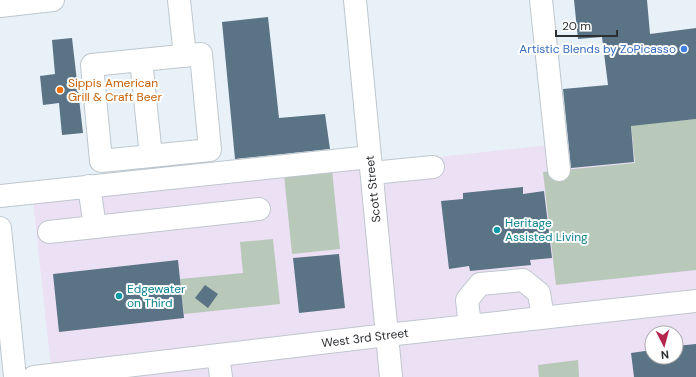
<svg xmlns="http://www.w3.org/2000/svg" width="696" height="377" font-family="'DM Sans',sans-serif">
	<style>
		.commercial { fill: #ece0f5; fill-rule: evenodd }
		.green { fill: #b8c8b9 }
		.building { fill: #5a7385 }
		.lines { fill: none; stroke-linecap: round; stroke-linejoin: round }
		.minor-casing { stroke: #bec7ce; stroke-width: 24 }
		.major-casing { stroke: #bec7ce; stroke-width: 24 }
		.minor { stroke: #fff; stroke-width: 22 }
		.major { stroke: #fff; stroke-width: 22 }
		.shop-dot { fill: #3f7fe0; stroke: #fff; stroke-width: 1.5 }
		.food-dot { fill: #e8710a; stroke: #fff; stroke-width: 1.5 }
		.culture-dot { fill: #0f9aa8; stroke: #fff; stroke-width: 1.5 }
		.labels { text-anchor: middle; dominant-baseline: central; stroke-width: 4; stroke-linejoin: round; paint-order: stroke }
		.shop-label { font-size: 12px; fill: #366cbe; stroke: #fff; text-anchor: end }
		.food-label { font-size: 12px; fill: #c56008; stroke: #fff; text-anchor: start }
		.street-label { font-size: 12px; fill: #2c2f32; stroke: #fff }
		.culture-label { font-size: 12px; fill: #0d838f; stroke: #fff; text-anchor: start }
	</style>
	<rect width="100%" height="100%" fill="#e8f1f8"/>
	<path class="commercial" d="M 696,129 L 696,377 L 52,377 L 33,201 ZM 652,333 L 676,333 L 676,357 L 652,357 Z"/>
	<path class="green" d="M 696,119 L 696,270 L 556,285 L 543,172 L 635,163 L 631,125 Z
		M 332,170 L 340,249 L 292,254 L 284,175 Z
		M 273,239 L 280,304 L 184,314 L 180,279 L 243,273 L 240,242 Z
		M 578,360 L 579,377 L 539,377 L 538,365 Z"/>
	<path class="building" d="M 574,0 L 647,0 L 650,34 L 696,28 L 696,119 L 631,126 L 634,162 L 571,168 L 563,89 L 608,85 L 602,37 L 578,39 Z
		M 268,17 L 279,118 L 325,114 L 330,149 L 235,159 L 222,22 Z
		M 72,38 L 83,133 L 62,135 L 59,103 L 43,105 L 40,76 L 55,74 L 52,40 Z
		M 523,187 L 523,194 L 544,191 L 552,258 L 530,260 L 531,265 L 470,271 L 469,266 L 449,269 L 441,201 L 463,199 L 463,193 Z
		M 339,254 L 345,308 L 299,313 L 293,258 Z
		M 178,260 L 184,318 L 59,332 L 53,274 Z
		M 205,285 L 218,294 L 208,308 L 195,298 Z
		M 696,344 L 696,377 L 634,377 L 631,353 L 652,350 L 652,357 L 676,357 L 676,346 Z"/>
	<g class="lines">
		<g class="minor-casing">
			<path id="minor" d="M 179,0 L 185,56
				M 355,0 L 391,377
				M 541,0 L 559,170
				M 201,54 L 210,150 L 101,161 L 92,65 Z
				M 141,60 L 151,156
				M 372,173 L 433,167
				M 89,186 L 95,227
				M 0,196 L 370,157
				M 0,228 L 15,377
				M 49,232 L 259,209
				M 470,326 L 467,300 L 480,284 L 523,280 L 539,293 L 543,318
				M 218,355 L 221,377
				M 34,377 L 387,335 L 696,301"/>
		</g>
		<g class="major-casing">
			<path id="major" d="M 0,6 L 53,0"/>
		</g>
		<use href="#minor" class="minor"/>
		<use href="#major" class="major"/>
	</g>
	<circle class="shop-dot" cx="684" cy="49" r="4"/>
	<circle class="food-dot" cx="60" cy="90" r="4"/>
	<g class="culture-dot">
		<circle cx="497" cy="230" r="4"/>
		<circle cx="119" cy="296" r="4"/>
	</g>
	<g class="labels">
		<g class="shop-label">
			<text x="676" y="49">Artistic Blends by ZoPicasso</text>
		</g>
		<g class="food-label">
			<text x="68" y="83">Sippis American<tspan x="68" dy="14">Grill &amp; Craft Beer</tspan></text>
		</g>
		<g class="street-label">
			<text transform="translate(373 189) rotate(-96)">Scott Street</text>
			<text transform="translate(365 338) rotate(-7)">West 3rd Street</text>
		</g>
		<g class="culture-label">
			<text x="505" y="223">Heritage<tspan x="505" dy="14">Assisted Living</tspan></text>
			<text x="127" y="289">Edgewater<tspan x="127" dy="14">on Third</tspan></text>
		</g>
	</g>
	<g transform="translate(664 345) rotate(174)"><circle r="19" fill="#ffffff" stroke="#abacad"/>
	<path d="M0-3L7 15L0 10L-7 15Z" fill="#b6254e"/>
	<text y="-6" font-size="11" font-weight="bold" text-anchor="middle" fill="#2c2f32">N</text>
	</g>
	<path d="M556 30v6h61v-6" fill="none" stroke="#2c2f32" stroke-width="2"/>
	<text x="562" y="30" font-size="12" fill="#2c2f32" stroke="#ffffff" stroke-width="3" paint-order="stroke">20 m</text>
</svg>
